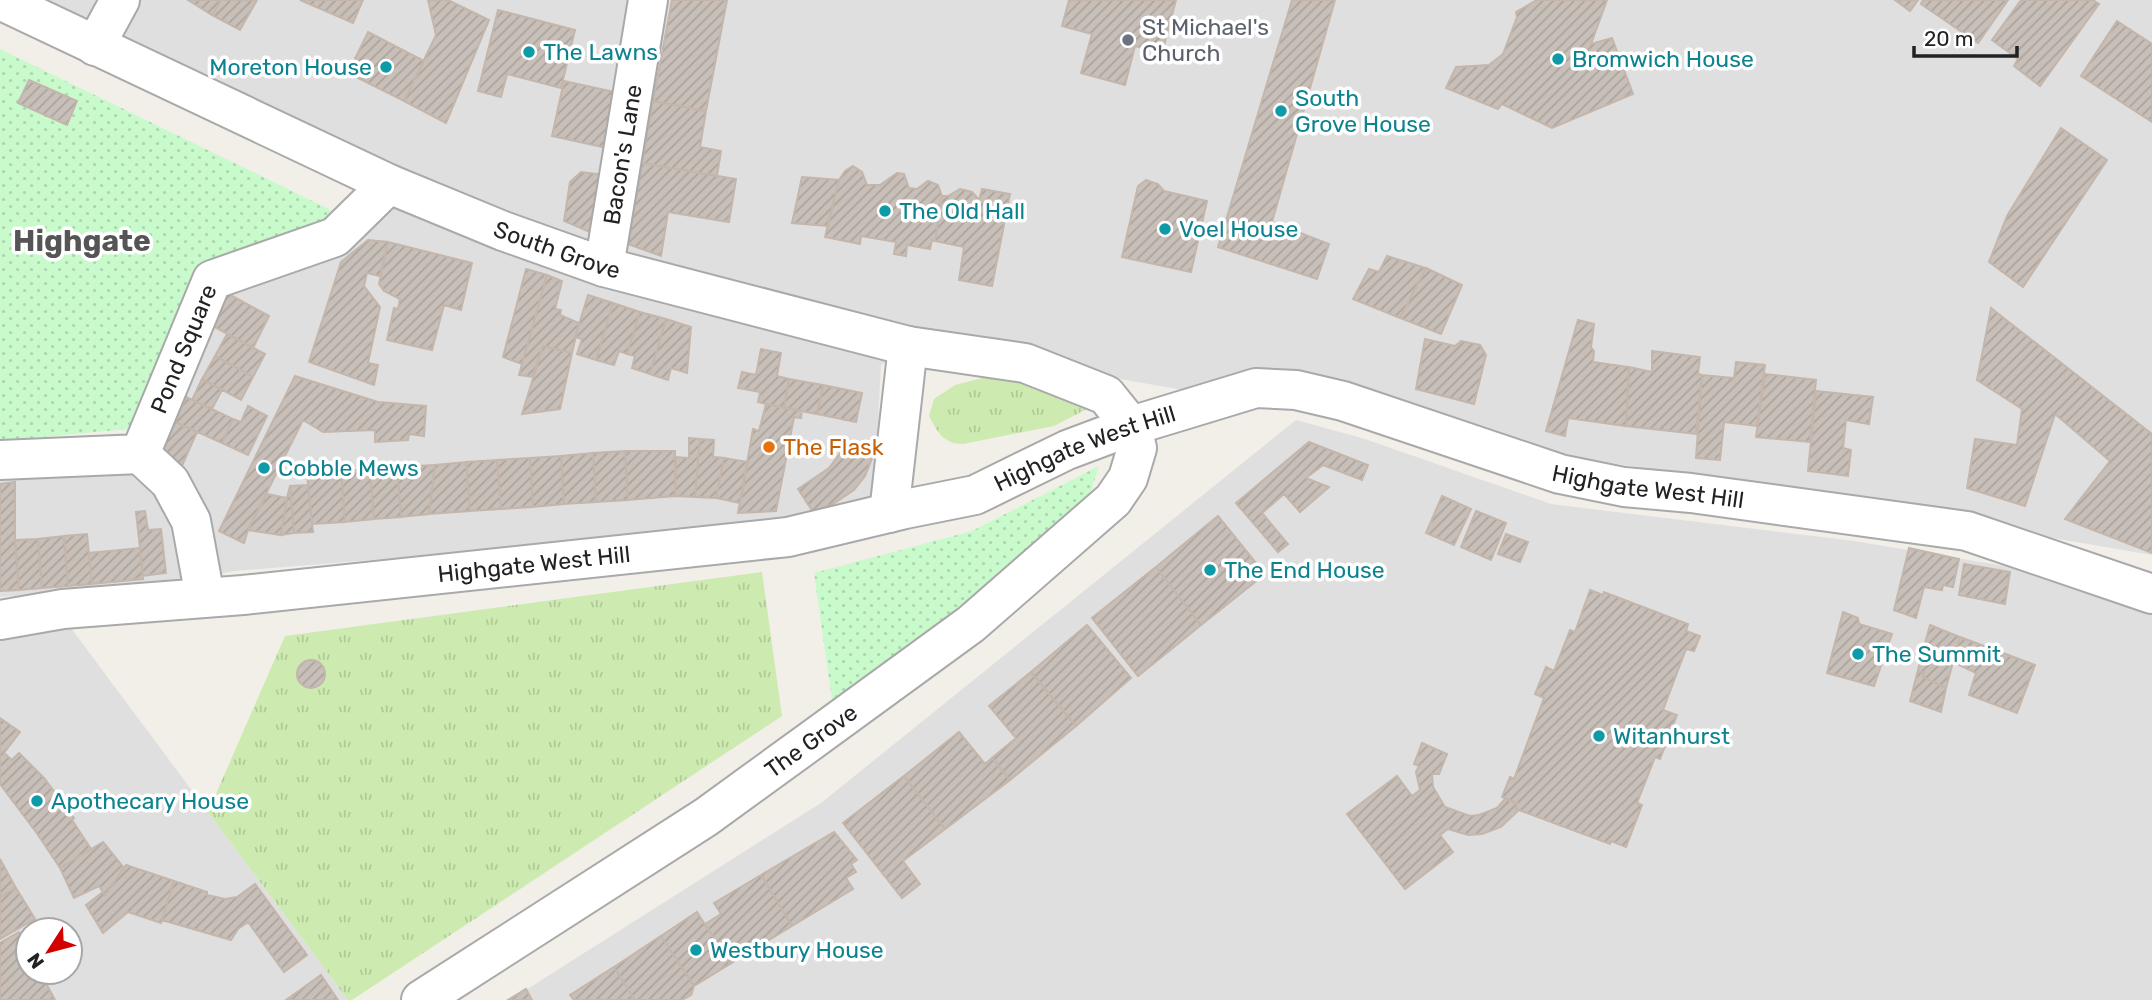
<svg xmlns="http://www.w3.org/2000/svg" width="2152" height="1000" font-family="Rubik,sans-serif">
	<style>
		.residential { fill: #e0dfdf; fill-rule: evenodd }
		.grass { fill: url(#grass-tufts) }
		.park { fill: url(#park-dots) }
		.building { fill: url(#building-hatch); stroke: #c4b6ab; stroke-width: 2 }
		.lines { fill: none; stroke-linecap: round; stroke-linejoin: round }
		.minor-casing { stroke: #a9a9a9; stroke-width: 42 }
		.minor { stroke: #fff; stroke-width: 38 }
		.worship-dot { fill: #6b7280; stroke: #fff; stroke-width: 2.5 }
		.culture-dot { fill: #0f9aa8; stroke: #fff; stroke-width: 2.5 }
		.food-dot { fill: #e8710a; stroke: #fff; stroke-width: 2.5 }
		.labels { text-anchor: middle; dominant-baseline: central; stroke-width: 7; stroke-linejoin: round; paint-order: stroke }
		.worship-label { font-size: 23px; fill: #5b616d; stroke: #fff; text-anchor: start }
		.culture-label { font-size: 23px; fill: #0d838f; stroke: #fff; text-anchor: start }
		.street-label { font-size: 23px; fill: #222; stroke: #fff }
		.food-label { font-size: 23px; fill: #c56008; stroke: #fff; text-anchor: start }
		.district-label { font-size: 30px; font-weight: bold; fill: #555; stroke: #fff }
	</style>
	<defs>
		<pattern id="grass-tufts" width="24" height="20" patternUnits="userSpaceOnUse" patternTransform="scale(1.75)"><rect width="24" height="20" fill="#cdebb0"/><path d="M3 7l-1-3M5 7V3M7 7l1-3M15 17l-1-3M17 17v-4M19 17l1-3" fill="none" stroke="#b0c997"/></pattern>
		<pattern id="park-dots" width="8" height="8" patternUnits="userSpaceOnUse" patternTransform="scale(1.75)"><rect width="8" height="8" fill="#c8facc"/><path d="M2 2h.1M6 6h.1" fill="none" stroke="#acd6af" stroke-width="1.8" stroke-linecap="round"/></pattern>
		<pattern id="building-hatch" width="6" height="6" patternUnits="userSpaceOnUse" patternTransform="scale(1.75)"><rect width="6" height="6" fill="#c7bfb8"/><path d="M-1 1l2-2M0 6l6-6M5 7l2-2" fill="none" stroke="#aba49e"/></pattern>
	</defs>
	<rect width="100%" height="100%" fill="#f2efe9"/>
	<path class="residential" d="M 4,0 L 2152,0 L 2152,555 L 1025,363 L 916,348 L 881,365 L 874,498 L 816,524 L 234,571 L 169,586 L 0,597 L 0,460 L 140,454 L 212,280 L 389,184 Z
		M 1296,420 L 1365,439 L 1551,504 L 1854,541 L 2035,571 L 2152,611 L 2152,1000 L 510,1000 L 821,803 Z
		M 59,612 L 348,1000 L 0,1000 L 0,621 ZM 28,930 L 70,930 L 70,972 L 28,972 Z"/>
	<path class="grass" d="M 998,374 L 1082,395 L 1087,409 L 1054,426 L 963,444 C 943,444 937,431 929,416 L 934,399 L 955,385 Z
		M 762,572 L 782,716 L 352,1000 L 348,1000 L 208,812 L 285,636 Z"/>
	<path class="park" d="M 0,49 L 335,212 L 329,219 L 202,271 L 138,428 L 0,441 Z
		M 1099,466 L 1090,494 L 967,603 L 832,700 L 814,573 L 972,531 Z"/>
	<path class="building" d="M 188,0 L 221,0 L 212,15 Z
		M 221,0 L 257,0 L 240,30 L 212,15 Z
		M 300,0 L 363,0 L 353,23 Z
		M 428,0 L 448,0 L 489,20 L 446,123 L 404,101 L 436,35 Z
		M 672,0 L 727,0 L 706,111 L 653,101 Z
		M 1069,0 L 1176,0 L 1162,53 L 1135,46 L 1125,85 L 1081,73 L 1092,34 L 1062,26 Z
		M 1292,0 L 1335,0 L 1272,222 L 1329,244 L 1317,279 L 1218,247 Z
		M 1537,0 L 1607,0 L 1591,44 L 1612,38 L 1633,94 L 1552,128 L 1502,104 L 1498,109 L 1446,88 L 1456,67 L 1489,65 L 1503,54 L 1517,17 L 1516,12 Z
		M 1895,0 L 1918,0 L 1910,11 Z
		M 1923,0 L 2008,0 L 1978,43 L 1921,4 Z
		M 2021,0 L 2093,0 L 2099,4 L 2040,86 L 2014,66 L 2018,59 L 1992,40 Z
		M 498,10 L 575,30 L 561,88 L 507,74 L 501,97 L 478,91 Z
		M 2117,21 L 2152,44 L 2152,122 L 2081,76 Z
		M 368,32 L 424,61 L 404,101 L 348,73 Z
		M 29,80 L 77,101 L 67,125 L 18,103 Z
		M 564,81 L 619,93 L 607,148 L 552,136 Z
		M 653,101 L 706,111 L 700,147 L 721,151 L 717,176 L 642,163 Z
		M 2061,128 L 2107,160 L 2023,287 L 1989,262 L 2007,216 Z
		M 642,163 L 736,179 L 729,222 L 668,212 L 661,256 L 628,244 Z
		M 853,166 L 862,172 L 867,185 L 880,185 L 897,173 L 904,174 L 909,188 L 917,189 L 928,181 L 938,185 L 942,196 L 935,241 L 932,240 L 930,249 L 907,245 L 906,256 L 894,254 L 896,242 L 861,236 L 860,244 L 825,237 L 839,180 L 845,171 Z
		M 581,172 L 606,175 L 597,235 L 564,221 L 570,182 Z
		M 802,177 L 839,180 L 828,226 L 792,223 Z
		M 1146,180 L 1158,184 L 1164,191 L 1207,201 L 1191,272 L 1122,257 L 1138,186 Z
		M 960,189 L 972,192 L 979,200 L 982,189 L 1010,194 L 992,286 L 959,280 L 964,247 L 935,241 L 942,196 L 948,196 Z
		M 368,240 L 388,242 L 380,276 L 367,273 L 364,286 L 380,307 L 368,363 L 378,365 L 374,385 L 309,362 L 341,262 Z
		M 388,242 L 472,263 L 461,310 L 444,305 L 432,350 L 387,340 L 394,308 L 398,309 L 400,299 L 384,291 L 379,284 Z
		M 1387,256 L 1426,268 L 1400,318 L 1353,299 L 1369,269 L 1379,272 Z
		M 1426,268 L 1462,285 L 1441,334 L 1400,318 Z
		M 526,269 L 547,275 L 522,364 L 503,357 Z
		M 547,275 L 562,281 L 555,309 L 561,310 L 560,315 L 579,323 L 572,353 L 543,346 L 532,377 L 519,375 Z
		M 221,290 L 269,316 L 253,348 L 204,321 Z
		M 588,295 L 613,303 L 596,360 L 577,354 L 582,339 L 575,337 Z
		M 613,303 L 640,312 L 627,354 L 619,351 L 614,365 L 596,360 Z
		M 1991,308 L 2152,434 L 2152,553 L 2065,519 L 2110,461 L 2055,414 L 2025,506 L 1967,488 L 1975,439 L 2017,445 L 2022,409 L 1977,380 Z
		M 640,312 L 666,319 L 650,374 L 632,368 L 635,356 L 627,354 Z
		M 666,319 L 691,327 L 687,373 L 671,368 L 668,380 L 650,374 Z
		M 1578,320 L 1594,324 L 1591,347 L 1594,351 L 1593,362 L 1629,367 L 1626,426 L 1568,418 L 1565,436 L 1546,431 Z
		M 227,334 L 265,354 L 253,377 L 215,356 Z
		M 1425,339 L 1455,346 L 1461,341 L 1480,345 L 1486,355 L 1474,404 L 1416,389 Z
		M 543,346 L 572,353 L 560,409 L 522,414 Z
		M 761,349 L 781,353 L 777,376 L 789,379 L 784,408 L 758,402 L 760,392 L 738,388 L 742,372 L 756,375 Z
		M 1652,351 L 1700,357 L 1698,374 L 1702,375 L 1696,434 L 1626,426 L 1629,367 L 1652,372 Z
		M 215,356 L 253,377 L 241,400 L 202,379 Z
		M 1736,362 L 1765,365 L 1757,426 L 1724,422 L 1720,460 L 1696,458 L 1702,375 L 1734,378 Z
		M 1765,374 L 1816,380 L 1810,442 L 1756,437 Z
		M 295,376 L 378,402 L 426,406 L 424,436 L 409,434 L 408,440 L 375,442 L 375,430 L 323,432 L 303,420 L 248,530 L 244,543 L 219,531 Z
		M 202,379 L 222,390 L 212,409 L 192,400 Z
		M 789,379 L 823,385 L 817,414 L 784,408 Z
		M 823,385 L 862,393 L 856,422 L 817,414 Z
		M 1816,391 L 1873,397 L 1869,424 L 1846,420 L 1843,448 L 1851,450 L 1848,476 L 1808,471 Z
		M 186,397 L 233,419 L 222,443 L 175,422 Z
		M 766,404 L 802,411 L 801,418 L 794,417 L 776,511 L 738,513 L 753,429 L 759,431 Z
		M 248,406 L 267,416 L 248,455 L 222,443 L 233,419 L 241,422 Z
		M 175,422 L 197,432 L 181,468 L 158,457 Z
		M 689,438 L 700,439 L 695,497 L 675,496 L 676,457 L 689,458 Z
		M 700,439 L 714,440 L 713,457 L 724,458 L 716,498 L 695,497 Z
		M 1309,442 L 1368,465 L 1362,480 L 1323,465 L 1306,478 L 1329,487 L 1300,512 L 1284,494 L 1262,513 L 1288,544 L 1278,552 L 1236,503 Z
		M 846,445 L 875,451 L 865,476 L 854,490 L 833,504 L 813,512 L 798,489 L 829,468 Z
		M 625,451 L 675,451 L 675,496 L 628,500 Z
		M 625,451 L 628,500 L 596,502 L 593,453 Z
		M 593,453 L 596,502 L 564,504 L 561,456 Z
		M 561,456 L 564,504 L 533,507 L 530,458 Z
		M 530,458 L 533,507 L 501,509 L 497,460 Z
		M 724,458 L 748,462 L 740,503 L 716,498 Z
		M 497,460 L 501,509 L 470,511 L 466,462 Z
		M 466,462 L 470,511 L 429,514 L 435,465 Z
		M 435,465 L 429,514 L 401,517 L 397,467 Z
		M 397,467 L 401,517 L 374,519 L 370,469 Z
		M 370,469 L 374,519 L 345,522 L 341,471 Z
		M 341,471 L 345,522 L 312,524 L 307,474 Z
		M 15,482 L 15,540 L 19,590 L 0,591 L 0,484 Z
		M 308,485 L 313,532 L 294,533 L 290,486 Z
		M 290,486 L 294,533 L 281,535 L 287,498 Z
		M 267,494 L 287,498 L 281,535 L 248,530 Z
		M 1442,496 L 1471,509 L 1454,545 L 1426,533 Z
		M 145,511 L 148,530 L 161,529 L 166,573 L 143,576 L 136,512 Z
		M 1476,511 L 1506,523 L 1491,560 L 1461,547 Z
		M 1218,516 L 1265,574 L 1201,625 L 1156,567 Z
		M 87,534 L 92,584 L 68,586 L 64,536 Z
		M 1506,534 L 1528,542 L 1520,562 L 1498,554 Z
		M 64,536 L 68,586 L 42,588 L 38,539 Z
		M 38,539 L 42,588 L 19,590 L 15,540 Z
		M 140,548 L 143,579 L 92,584 L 89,553 Z
		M 1909,548 L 1959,559 L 1953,587 L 1943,585 L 1942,590 L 1924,587 L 1916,618 L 1894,610 Z
		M 1964,564 L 2010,572 L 2005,604 L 1959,595 Z
		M 1156,567 L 1201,625 L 1138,676 L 1092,618 Z
		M 1590,590 L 1603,595 L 1604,592 L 1688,624 L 1686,631 L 1700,636 L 1694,651 L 1686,649 L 1663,710 L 1677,715 L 1660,759 L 1655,757 L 1637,803 L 1642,805 L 1626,847 L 1611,841 L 1610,844 L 1519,810 L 1516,809 L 1517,803 L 1502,797 L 1510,777 L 1514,779 L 1544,698 L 1535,694 L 1546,667 L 1554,671 L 1570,630 L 1575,632 Z
		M 1843,612 L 1858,618 L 1859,624 L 1892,634 L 1874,686 L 1827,673 Z
		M 1087,625 L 1131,678 L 1076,726 L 1031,672 Z
		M 1930,625 L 1960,637 L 1953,662 L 1930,654 L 1932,650 L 1924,647 Z
		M 1960,637 L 2035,665 L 2017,713 L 1969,695 L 1976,673 L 1953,662 Z
		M 1924,647 L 1932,650 L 1930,654 L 1953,662 L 1946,688 L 1923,677 L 1924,673 L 1918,670 Z
		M297 674a14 14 0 1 1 28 0a14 14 0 1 1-28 0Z
		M 1918,670 L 1924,673 L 1923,677 L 1946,688 L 1941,712 L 1910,701 Z
		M 1031,672 L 1076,726 L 1010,780 L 992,758 L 1016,738 L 989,706 Z
		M 0,718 L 20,732 L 4,753 L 12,760 L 19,753 L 44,778 L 74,818 L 72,820 L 91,849 L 60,868 L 36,832 L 0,784 Z
		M 959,732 L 985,764 L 992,758 L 1010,780 L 945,829 L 904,776 Z
		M 1422,743 L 1447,754 L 1439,774 L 1432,774 L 1433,787 L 1445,807 L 1470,816 L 1479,815 L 1497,808 L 1505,799 L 1517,803 L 1516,809 L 1519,810 L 1501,827 L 1482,834 L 1468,835 L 1448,829 L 1440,835 L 1453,852 L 1405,889 L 1347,814 L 1397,776 L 1412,796 L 1420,790 L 1416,772 L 1419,766 L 1414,764 Z
		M 904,776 L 945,829 L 903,861 L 920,884 L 902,898 L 843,823 Z
		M 834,832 L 857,860 L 851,864 L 856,872 L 846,878 L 853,889 L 792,926 L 761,875 Z
		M 103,842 L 124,868 L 105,895 L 99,886 L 74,898 L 60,868 Z
		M 0,859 L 16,888 L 0,897 Z
		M 126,865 L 174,881 L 162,920 L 161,923 L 128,912 L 103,933 L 86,905 L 103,892 L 105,895 Z
		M 761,875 L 792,926 L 730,964 L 705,924 L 721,914 L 714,903 Z
		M 174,881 L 207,892 L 207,895 L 225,899 L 237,897 L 255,884 L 307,955 L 284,972 L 248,922 L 238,929 L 231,940 L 162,920 Z
		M 16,888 L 35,919 L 0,939 L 0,897 Z
		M 697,912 L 730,964 L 694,986 L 661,936 Z
		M 19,932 L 28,948 L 28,972 L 40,972 L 55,1000 L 1,1000 L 0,998 L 0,943 Z
		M 661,936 L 694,986 L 691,995 L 682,1000 L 635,1000 L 614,967 Z
		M 614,967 L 635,1000 L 574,1000 L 570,995 Z
		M 321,975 L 338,1000 L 286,1000 Z
		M 526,989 L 532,1000 L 508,1000 Z"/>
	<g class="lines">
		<g class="minor-casing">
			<g id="minor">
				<path id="s1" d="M 0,0 L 389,184 L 503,231 L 604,267 L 908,346 L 1025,363 L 1106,395 L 1131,426 L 1137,448 L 1128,478 L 1113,500 L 971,624 L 812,740 L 706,817 L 421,1000"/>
				<path d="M 95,46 L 120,0"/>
				<path id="s2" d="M 604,267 L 648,0"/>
				<path d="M 140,454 L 170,482 L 191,521 L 205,597"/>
				<path id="s3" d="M 0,460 L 140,454 L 212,280 L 335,237 L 389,184"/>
				<path d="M 889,513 L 908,346"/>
				<path id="s4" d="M 0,620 L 63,609 L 243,595 L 788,537 L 905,509 L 975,495 L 1067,450 L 1131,426 L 1256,388 L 1296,390 L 1343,401 L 1560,474 L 1624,487 L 1691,493 L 1967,531 L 2152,594"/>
			</g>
		</g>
		<use href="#minor" class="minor"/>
	</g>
	<circle class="worship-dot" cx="1128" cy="40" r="7"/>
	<g class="culture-dot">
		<circle cx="529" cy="52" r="7"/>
		<circle cx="1558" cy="59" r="7"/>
		<circle cx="386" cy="67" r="7"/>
		<circle cx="1281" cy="111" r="7"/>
		<circle cx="885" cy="211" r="7"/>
		<circle cx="1165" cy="229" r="7"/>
		<circle cx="264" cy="468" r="7"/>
		<circle cx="1210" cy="570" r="7"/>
		<circle cx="1858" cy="654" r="7"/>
		<circle cx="1599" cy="736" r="7"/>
		<circle cx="37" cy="801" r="7"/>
		<circle cx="696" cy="950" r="7"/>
	</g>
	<circle class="food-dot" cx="769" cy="447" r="7"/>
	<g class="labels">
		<g class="worship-label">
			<text x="1142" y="27">St Michael's<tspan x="1142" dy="26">Church</tspan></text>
		</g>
		<g class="culture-label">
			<text x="543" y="52">The Lawns</text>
			<text x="1572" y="59">Bromwich House</text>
			<text x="372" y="67" text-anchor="end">Moreton House</text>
			<text x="1295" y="98">South<tspan x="1295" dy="26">Grove House</tspan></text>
			<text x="899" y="211">The Old Hall</text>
			<text x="1179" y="229">Voel House</text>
			<text x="278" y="468">Cobble Mews</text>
			<text x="1224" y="570">The End House</text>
			<text x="1872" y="654">The Summit</text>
			<text x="1613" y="736">Witanhurst</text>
			<text x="51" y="801">Apothecary House</text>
			<text x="710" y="950">Westbury House</text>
		</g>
		<g class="street-label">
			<text stroke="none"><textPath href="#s2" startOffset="114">Bacon's Lane</textPath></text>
			<text stroke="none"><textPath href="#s1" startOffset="611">South Grove</textPath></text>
			<text stroke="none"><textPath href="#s3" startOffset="254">Pond Square</textPath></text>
			<text stroke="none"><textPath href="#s4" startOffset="1104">Highgate West Hill</textPath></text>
			<text stroke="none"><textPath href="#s4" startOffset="1692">Highgate West Hill</textPath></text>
			<text stroke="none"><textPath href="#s4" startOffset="537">Highgate West Hill</textPath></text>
			<text transform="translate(811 741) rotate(-36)">The Grove</text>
		</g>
		<g class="food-label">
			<text x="783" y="447">The Flask</text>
		</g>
		<g class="district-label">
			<text x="82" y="241">Highgate</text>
		</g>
	</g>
	<g transform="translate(49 951) rotate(234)"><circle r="33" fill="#ffffff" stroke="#a7a7a7" stroke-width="2"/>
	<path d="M0-5L12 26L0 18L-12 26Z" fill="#d40000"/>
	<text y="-10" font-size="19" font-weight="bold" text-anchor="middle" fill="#222222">N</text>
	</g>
	<path d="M1914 46v10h103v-10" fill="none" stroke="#222222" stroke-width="3.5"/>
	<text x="1924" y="46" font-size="21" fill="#222222" stroke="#ffffff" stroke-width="5" paint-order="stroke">20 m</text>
</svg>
